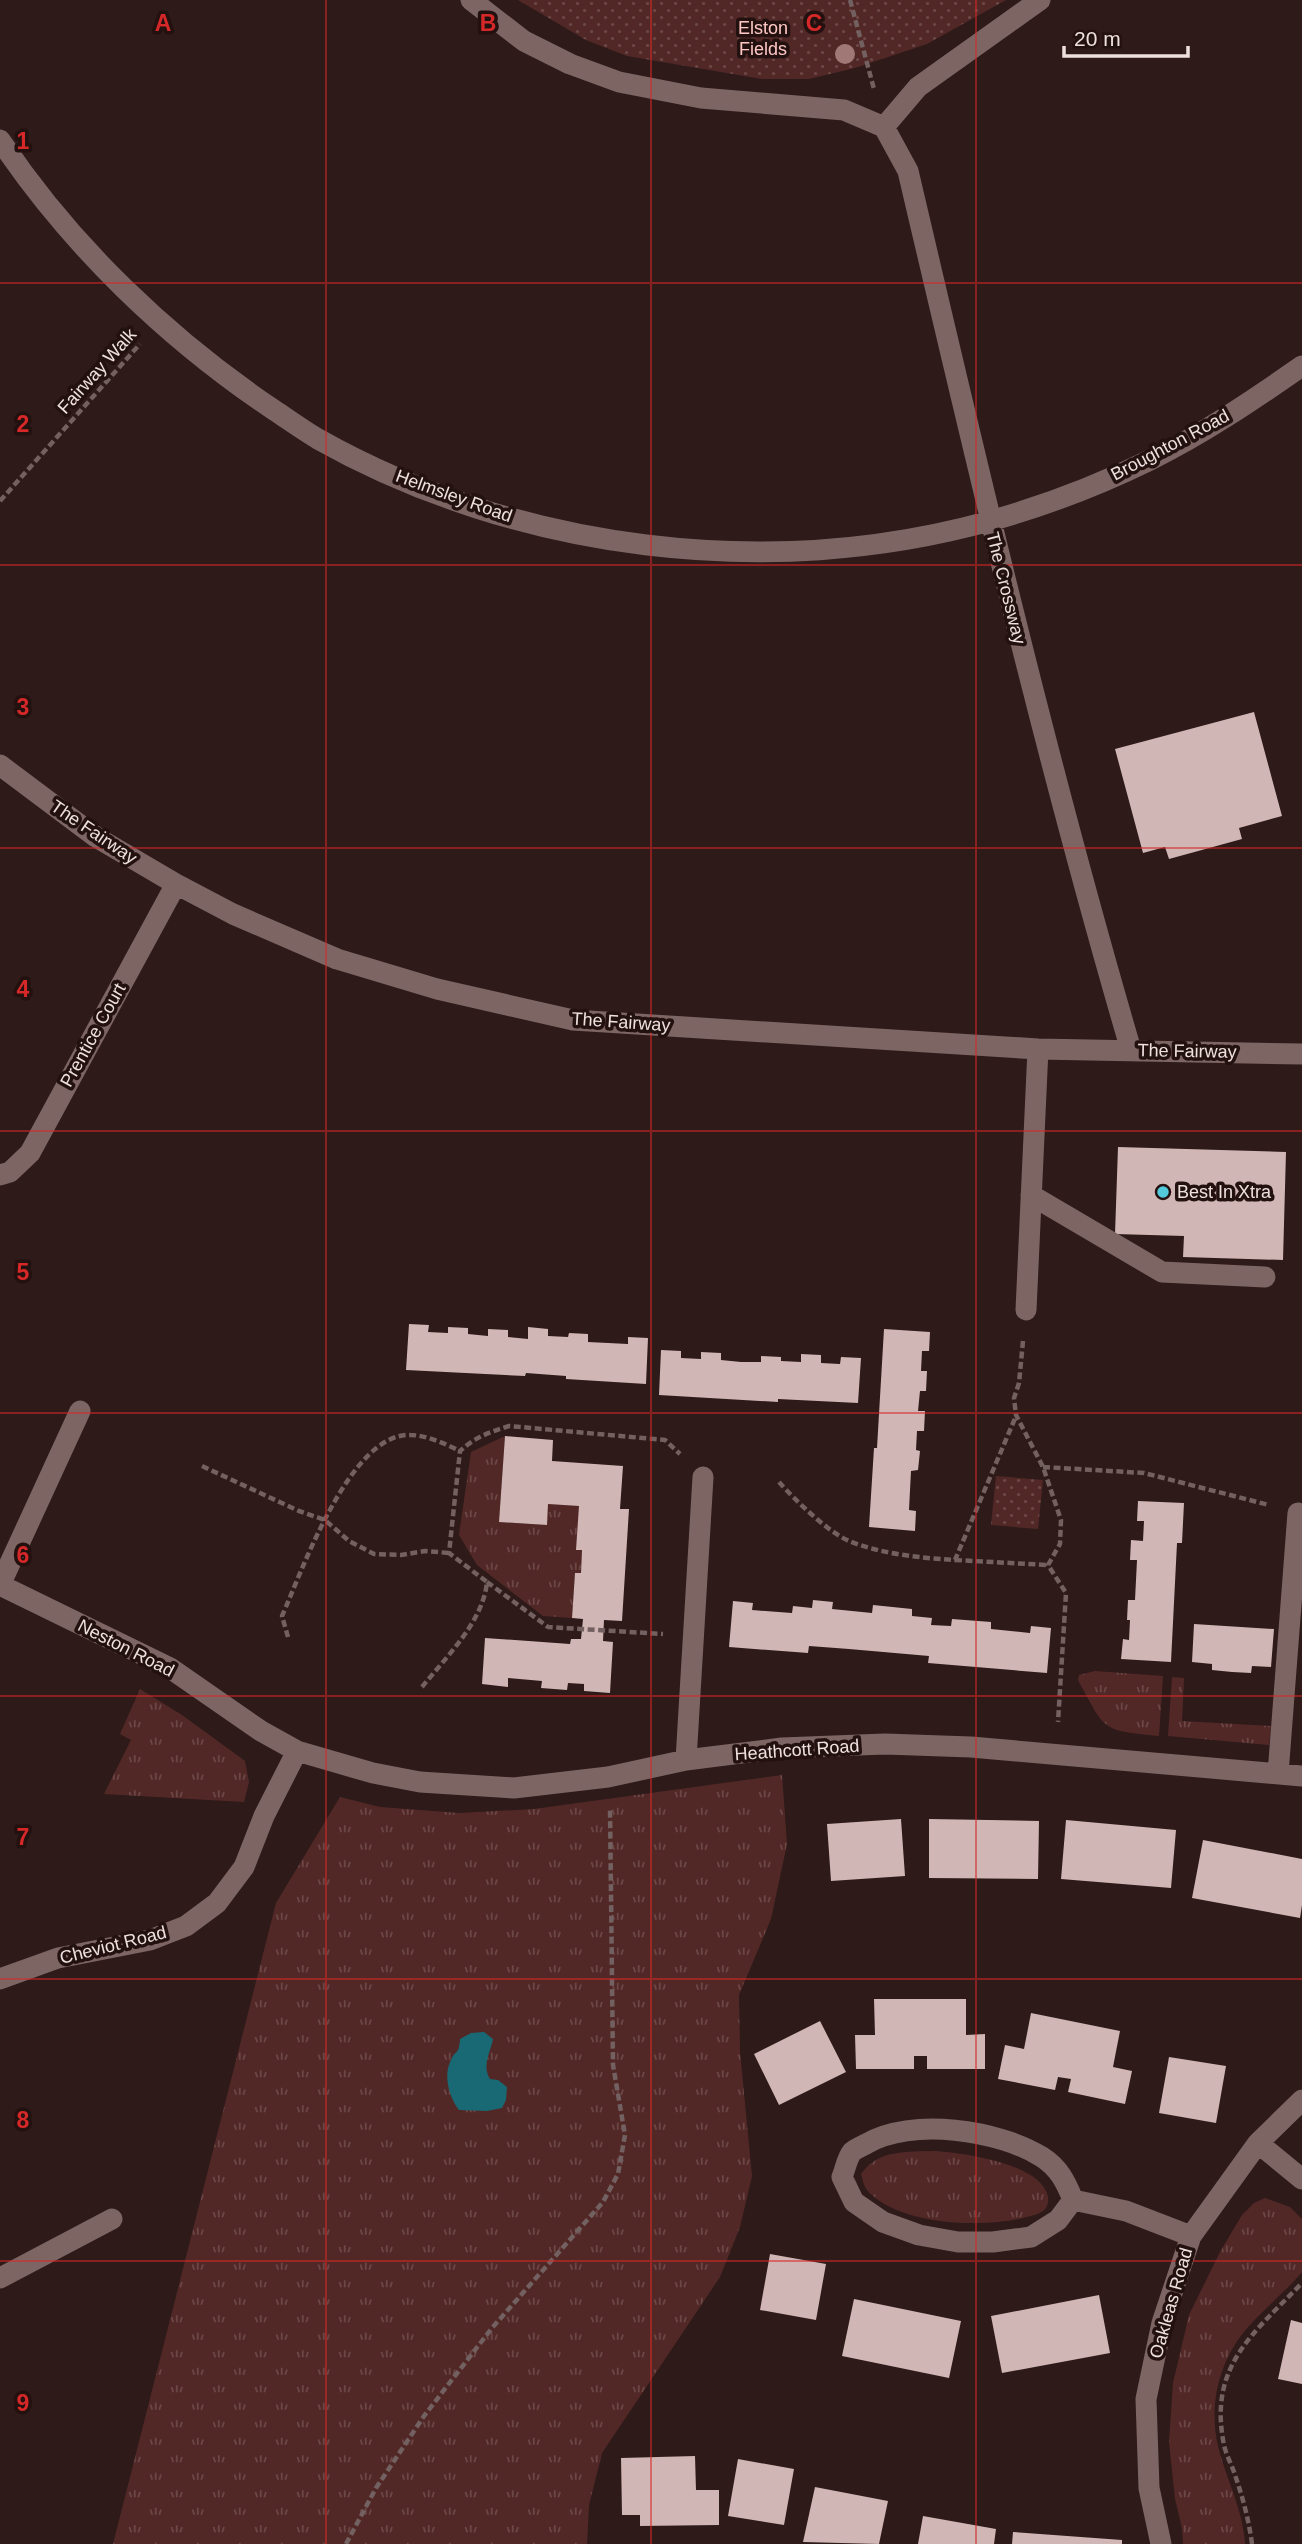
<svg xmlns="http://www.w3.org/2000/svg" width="1302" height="2544" font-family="Arial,sans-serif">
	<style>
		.grass { fill: url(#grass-tufts) }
		.park { fill: url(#park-dots) }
		.water { fill: #196974 }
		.building { fill: #d0b6b4 }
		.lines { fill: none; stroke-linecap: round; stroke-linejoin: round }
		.path { stroke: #726160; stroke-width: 4.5; stroke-dasharray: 7 3.5; stroke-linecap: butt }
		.minor { stroke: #7d6564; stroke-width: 21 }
		.tree { fill: #a07977 }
		.grid { fill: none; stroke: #d62828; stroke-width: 2; stroke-opacity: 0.55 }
		.poi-dot { fill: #53cadc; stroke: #231110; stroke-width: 2.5 }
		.labels { text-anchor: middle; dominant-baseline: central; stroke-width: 7; stroke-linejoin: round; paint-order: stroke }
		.park-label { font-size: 18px; fill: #fec7c4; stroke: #231110 }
		.street-label { font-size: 18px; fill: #eee0df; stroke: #231110 }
		.poi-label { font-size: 18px; fill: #eee0df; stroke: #231110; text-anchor: start }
		.grid-label { font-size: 23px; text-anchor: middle; font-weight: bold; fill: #d62828; stroke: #231110; stroke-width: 7; stroke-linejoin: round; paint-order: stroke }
	</style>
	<defs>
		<pattern id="grass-tufts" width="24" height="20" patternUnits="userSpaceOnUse" patternTransform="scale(1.75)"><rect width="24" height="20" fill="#522827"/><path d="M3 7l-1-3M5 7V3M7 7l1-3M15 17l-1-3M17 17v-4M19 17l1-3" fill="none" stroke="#6b4746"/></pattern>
		<pattern id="park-dots" width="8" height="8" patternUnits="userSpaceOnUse" patternTransform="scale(1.75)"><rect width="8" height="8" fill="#522827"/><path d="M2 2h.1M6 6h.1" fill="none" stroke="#6b4746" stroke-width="1.8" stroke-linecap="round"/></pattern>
	</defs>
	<rect width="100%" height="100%" fill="#2d1a19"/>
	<path class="grass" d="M 505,1436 L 499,1522 L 546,1525 L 548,1504 L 579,1506 L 582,1550 L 581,1573 L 575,1574 L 572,1618 L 543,1616 L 477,1565 L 459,1535 L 471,1452 Z
		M 1095,1671 L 1163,1676 L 1159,1736 C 1100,1730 1106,1731 1078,1680 L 1079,1675 Z
		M 1172,1677 L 1184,1678 L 1182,1721 L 1271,1726 L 1269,1745 L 1168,1736 Z
		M 140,1689 L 182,1715 L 245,1761 L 249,1782 L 244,1802 L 104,1794 L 131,1740 L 120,1734 Z
		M 782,1775 L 787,1844 L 771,1919 L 739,1995 L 740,2052 L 752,2176 L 740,2227 L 720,2277 L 602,2453 L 589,2505 L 587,2544 L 113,2544 L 276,1903 L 340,1797 L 380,1807 L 459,1813 L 534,1809 Z
		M 935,2151 C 962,2153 1042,2163 1048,2197 C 1049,2202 1047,2208 1043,2211 C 1038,2215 1029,2216 1023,2218 C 982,2228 901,2225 870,2193 C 864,2188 863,2181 861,2174 C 878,2149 908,2152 935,2151 Z
		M 1265,2198 L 1290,2207 L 1302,2219 L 1302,2272 C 1286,2291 1266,2307 1249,2326 C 1220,2358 1208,2403 1218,2446 C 1226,2479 1243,2509 1245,2544 L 1183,2544 L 1182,2528 L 1175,2499 L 1169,2442 L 1173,2383 L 1189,2315 L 1220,2252 L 1242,2215 L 1254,2203 Z"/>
	<path class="park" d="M 518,0 L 1006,0 L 927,44 L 855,68 L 809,79 L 762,79 L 627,56 L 586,40 Z
		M 996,1476 L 1043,1480 L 1038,1529 L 991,1525 Z"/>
	<path class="water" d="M 484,2032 L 493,2039 C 490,2054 482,2065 490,2079 L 498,2080 L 507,2087 L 506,2100 L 502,2108 L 487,2111 L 459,2110 C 449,2097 443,2075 451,2060 C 456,2049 459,2055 460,2039 L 471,2033 Z"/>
	<path class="building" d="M 1254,712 L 1282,816 L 1239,828 L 1242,839 L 1169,859 L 1165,847 L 1143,853 L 1115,749 Z
		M 1118,1147 L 1286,1152 L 1283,1260 L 1183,1257 L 1184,1236 L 1115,1234 Z
		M 409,1324 L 429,1325 L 428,1332 L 448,1333 L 448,1327 L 468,1328 L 468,1334 L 488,1336 L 488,1329 L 508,1330 L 508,1337 L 528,1339 L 528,1327 L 548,1329 L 548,1336 L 568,1337 L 569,1333 L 588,1334 L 588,1342 L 628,1344 L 628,1337 L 648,1338 L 646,1384 L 566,1379 L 566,1376 L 526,1373 L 525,1376 L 406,1370 Z
		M 884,1329 L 930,1332 L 929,1351 L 922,1351 L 921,1371 L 927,1371 L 926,1391 L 920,1391 L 918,1411 L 925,1411 L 924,1431 L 917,1431 L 916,1450 L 920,1451 L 918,1470 L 911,1471 L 909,1510 L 916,1511 L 915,1531 L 869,1527 L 874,1448 L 877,1448 Z
		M 661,1350 L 681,1351 L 681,1358 L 701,1359 L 701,1352 L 721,1353 L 721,1360 L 741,1362 L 761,1362 L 761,1356 L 781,1357 L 781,1361 L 801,1362 L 801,1354 L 821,1355 L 821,1363 L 840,1364 L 841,1357 L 861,1358 L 858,1403 L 778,1399 L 778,1402 L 659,1395 Z
		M 505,1436 L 553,1440 L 552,1461 L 623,1466 L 620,1509 L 629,1509 L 622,1621 L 604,1620 L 603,1641 L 613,1642 L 610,1693 L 584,1691 L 584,1684 L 568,1683 L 567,1690 L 541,1688 L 542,1681 L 508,1678 L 508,1687 L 482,1684 L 485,1638 L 570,1644 L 571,1639 L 581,1639 L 583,1619 L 572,1618 L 575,1573 L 581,1573 L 582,1550 L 576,1550 L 579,1506 L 548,1504 L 547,1525 L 499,1522 Z
		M 1138,1501 L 1184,1503 L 1182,1543 L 1177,1543 L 1171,1662 L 1121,1659 L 1123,1639 L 1129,1640 L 1130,1620 L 1127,1620 L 1128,1600 L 1135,1600 L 1137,1560 L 1130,1560 L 1131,1540 L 1143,1541 L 1144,1521 L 1137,1521 Z
		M 813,1600 L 833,1602 L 832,1609 L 872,1613 L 873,1605 L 912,1609 L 912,1616 L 932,1618 L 931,1625 L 951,1626 L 952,1619 L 991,1622 L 991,1629 L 1030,1633 L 1031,1626 L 1051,1628 L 1047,1673 L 928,1663 L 929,1656 L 849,1649 L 809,1646 L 808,1653 L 729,1647 L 733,1601 L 753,1603 L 752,1610 L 792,1613 L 793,1606 L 812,1608 Z
		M 1194,1624 L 1274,1629 L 1271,1667 L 1252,1666 L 1251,1673 L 1232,1672 L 1212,1670 L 1212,1664 L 1192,1662 Z
		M 901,1819 L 905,1876 L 831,1881 L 827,1824 Z
		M 929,1819 L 1039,1821 L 1038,1879 L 929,1878 Z
		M 1066,1820 L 1176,1830 L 1171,1888 L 1061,1879 Z
		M 1203,1840 L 1302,1859 L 1302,1905 L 1300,1918 L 1192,1898 Z
		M 874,1999 L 966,1999 L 966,2035 L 985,2034 L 985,2069 L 927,2069 L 927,2056 L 914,2056 L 914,2069 L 856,2069 L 855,2035 L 875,2035 Z
		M 1031,2013 L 1120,2031 L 1113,2067 L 1132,2071 L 1125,2104 L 1068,2092 L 1071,2079 L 1058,2077 L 1055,2090 L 998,2079 L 1005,2045 L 1024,2049 Z
		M 820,2021 L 846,2072 L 779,2105 L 754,2054 Z
		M 1169,2057 L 1226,2066 L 1216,2123 L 1159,2113 Z
		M 770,2254 L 826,2264 L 816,2320 L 760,2310 Z
		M 1099,2295 L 1110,2353 L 1002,2373 L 991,2316 Z
		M 854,2299 L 961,2321 L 949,2378 L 842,2356 Z
		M 1291,2320 L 1302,2323 L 1302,2384 L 1278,2379 Z
		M 695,2456 L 696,2490 L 719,2490 L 719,2525 L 640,2526 L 640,2515 L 622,2515 L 621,2458 Z
		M 738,2459 L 794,2469 L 784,2525 L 728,2516 Z
		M 815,2487 L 888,2501 L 879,2544 L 803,2542 Z
		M 923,2516 L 996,2529 L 994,2544 L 918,2544 Z
		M 1013,2532 L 1122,2540 L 1122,2544 L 1012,2544 Z"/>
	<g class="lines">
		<path class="path" d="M 850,0 L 874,89
			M 0,501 L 140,344
			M 1023,1341 L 1019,1383 L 1014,1398 L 1016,1415 L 1043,1467 L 1061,1520 L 1060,1544 L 1048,1565 L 1066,1593 L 1058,1722
			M 202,1466 L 299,1511 L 325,1520 L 349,1541 L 374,1554 L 401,1555 L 425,1551 L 449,1553
			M 1043,1467 L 1144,1473 L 1269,1505
			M 779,1482 C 794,1499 828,1532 849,1541 C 881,1554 921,1558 955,1560 L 1016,1416
			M 955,1560 L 1048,1565
			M 487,1582 L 548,1627 L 663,1634
			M 288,1637 L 282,1616 C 302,1571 350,1433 410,1435 C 426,1435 446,1444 460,1451
			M 422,1687 C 446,1657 483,1622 487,1582 L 449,1553 L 460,1451 C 475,1437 490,1432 509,1426 L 665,1440 L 680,1454
			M 346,2544 L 376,2488 L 424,2416 L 492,2328 L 603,2202 L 618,2174 L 625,2135 L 613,2065 L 610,1808
			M 1252,2544 C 1249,2521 1243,2498 1235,2475 C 1232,2465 1226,2455 1224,2445 C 1208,2366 1253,2334 1302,2283"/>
		<path class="minor" d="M 471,0 L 524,41 L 570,64 L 619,82 L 701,98 L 844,110 L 884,127 L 918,87 L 1040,0
			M 884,127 L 908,171 C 977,466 1046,760 1131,1050
			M 0,140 C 71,246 168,339 274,410 C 289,420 303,430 318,439 C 517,551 769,582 990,521 C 1044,506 1099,485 1150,460 C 1203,434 1253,400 1302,366
			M 0,765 L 96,837 L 176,884 L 233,914 L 337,959 L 437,989 L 573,1020 L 1038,1049 L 1302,1054
			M 0,1175 L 10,1172 L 30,1153 L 176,884
			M 1031,1195 L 1162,1272 L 1265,1277
			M 1026,1310 L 1038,1049
			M 0,1585 L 170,1668 L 261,1731 L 297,1751 L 373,1773 L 420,1782 L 514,1788 L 608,1777 L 686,1760 L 782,1748 L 885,1744 L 971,1747 L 1302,1776
			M 0,1585 L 80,1411
			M 686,1760 L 703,1477
			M 1278,1774 L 1298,1513
			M 0,1979 L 58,1958 L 150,1940 L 186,1926 L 217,1903 L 244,1867 L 264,1816 L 297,1751
			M 1258,2143 L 1302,2179
			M 1073,2200 L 1058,2220 L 1031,2237 L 993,2242 L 958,2242 L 919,2235 L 883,2222 L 854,2202 L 842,2177 C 845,2170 847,2158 852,2152 C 855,2149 862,2146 866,2144 C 911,2117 999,2130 1042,2157 C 1059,2168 1066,2182 1073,2200 L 1126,2211 L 1191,2236
			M 0,2278 L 112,2219
			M 1161,2544 L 1149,2488 L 1146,2399 L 1162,2323 L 1191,2236 L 1258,2143 L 1302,2100"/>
	</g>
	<circle class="tree" cx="845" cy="54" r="10"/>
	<path class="grid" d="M 326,0 L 326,2544M 651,0 L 651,2544M 976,0 L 976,2544M 0,283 L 1302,283M 0,565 L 1302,565M 0,848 L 1302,848M 0,1131 L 1302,1131M 0,1413 L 1302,1413M 0,1696 L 1302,1696M 0,1979 L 1302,1979M 0,2261 L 1302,2261"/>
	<circle class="poi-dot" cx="1163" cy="1192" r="7"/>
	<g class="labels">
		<g class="park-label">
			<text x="763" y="28">Elston<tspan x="763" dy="21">Fields</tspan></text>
		</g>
		<g class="street-label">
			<text transform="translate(97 371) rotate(-48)">Fairway Walk</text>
			<text transform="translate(1170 445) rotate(-28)">Broughton Road</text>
			<text transform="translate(454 496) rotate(20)">Helmsley Road</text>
			<text transform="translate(1006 588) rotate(76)">The Crossway</text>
			<text transform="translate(94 832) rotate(34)">The Fairway</text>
			<text transform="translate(621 1022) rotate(4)">The Fairway</text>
			<text transform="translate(93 1035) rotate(-61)">Prentice Court</text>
			<text transform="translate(1187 1051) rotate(1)">The Fairway</text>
			<text transform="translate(126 1648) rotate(27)">Neston Road</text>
			<text transform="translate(797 1750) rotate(-4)">Heathcott Road</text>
			<text transform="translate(113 1945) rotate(-14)">Cheviot Road</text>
			<text transform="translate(1171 2303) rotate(-74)">Oakleas Road</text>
		</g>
		<g class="poi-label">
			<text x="1177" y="1192">Best In Xtra</text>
		</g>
	</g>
	<g class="grid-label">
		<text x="163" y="31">A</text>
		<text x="488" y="31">B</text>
		<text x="814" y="31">C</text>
		<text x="23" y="149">1</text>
		<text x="23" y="432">2</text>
		<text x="23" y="715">3</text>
		<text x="23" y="997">4</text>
		<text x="23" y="1280">5</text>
		<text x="23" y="1563">6</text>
		<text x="23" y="1845">7</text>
		<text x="23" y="2128">8</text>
		<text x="23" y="2411">9</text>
	</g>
	<path d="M1064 46v10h124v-10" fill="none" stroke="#eee0df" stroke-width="3.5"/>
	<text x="1074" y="46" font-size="21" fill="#eee0df" stroke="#231110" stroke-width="5" paint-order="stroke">20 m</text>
</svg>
